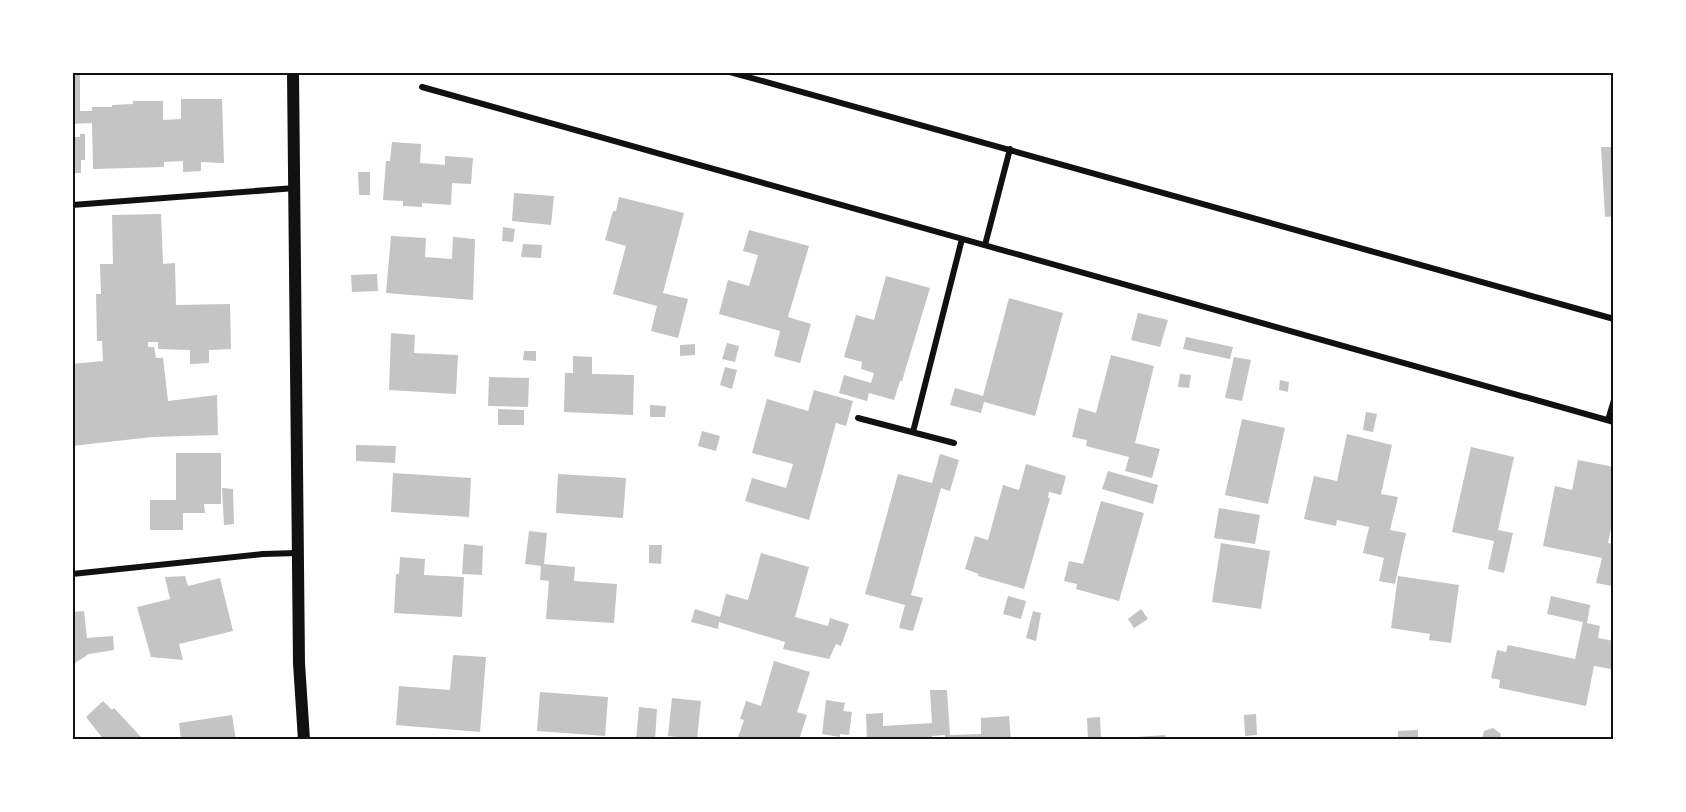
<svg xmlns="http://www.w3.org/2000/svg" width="1686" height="812" font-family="'Varela Round',sans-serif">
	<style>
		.building { fill: #c4c4c4 }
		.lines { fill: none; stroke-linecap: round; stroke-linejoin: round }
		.minor { stroke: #111; stroke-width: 6 }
		.secondary { stroke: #111; stroke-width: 12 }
		.neatline { fill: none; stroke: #111; stroke-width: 2 }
	</style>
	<rect width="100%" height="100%" fill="#fff"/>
	<path class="building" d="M 72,72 L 80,72 L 80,111 L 92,111 L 92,107 L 112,107 L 112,105 L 133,104 L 133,101 L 163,101 L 163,120 L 181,119 L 181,99 L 222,99 L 224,163 L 201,162 L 201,171 L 183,172 L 183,161 L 164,162 L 164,167 L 93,169 L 92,123 L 72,124 Z
		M 80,134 L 85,134 L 85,160 L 81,160 L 81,173 L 72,173 L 72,137 L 80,137 Z
		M 392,142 L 421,144 L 420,163 L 445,165 L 445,156 L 473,158 L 471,184 L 452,183 L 451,205 L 422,203 L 422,207 L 403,206 L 403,201 L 383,200 L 386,161 L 390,161 Z
		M 1601,147 L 1614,147 L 1614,216 L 1605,217 Z
		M 358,172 L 370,172 L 370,195 L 359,195 Z
		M 514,193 L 554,196 L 551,225 L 512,221 Z
		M 619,197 L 684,213 L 663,293 L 688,299 L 678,338 L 651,331 L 657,306 L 613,294 L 626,246 L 605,240 L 613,211 L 616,211 Z
		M 161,214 L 163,264 L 175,263 L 176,305 L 230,304 L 231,349 L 209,350 L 209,363 L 190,364 L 190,350 L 158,349 L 158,342 L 148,342 L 148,347 L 154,347 L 156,358 L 163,358 L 168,401 L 217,395 L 218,435 L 152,437 L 72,446 L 72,364 L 103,361 L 102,341 L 97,341 L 96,294 L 101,294 L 100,264 L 113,264 L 112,215 Z
		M 503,227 L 515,229 L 513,242 L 502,241 Z
		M 749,230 L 809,246 L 788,317 L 811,324 L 800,363 L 774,356 L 780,331 L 719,314 L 728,280 L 749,286 L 758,255 L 743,251 Z
		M 391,236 L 426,238 L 425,257 L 452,259 L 453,237 L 475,239 L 473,300 L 386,293 Z
		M 523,244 L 542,245 L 541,258 L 521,257 Z
		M 377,274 L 378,291 L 352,292 L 351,275 Z
		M 886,276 L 930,288 L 902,381 L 900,381 L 894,400 L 869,393 L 867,401 L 839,393 L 844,375 L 871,383 L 874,373 L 861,369 L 862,362 L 844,357 L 856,315 L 874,320 Z
		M 1009,298 L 1063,313 L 1035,416 L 984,402 L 981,413 L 950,405 L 955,388 L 983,396 Z
		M 1138,313 L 1168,320 L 1160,347 L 1131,340 Z
		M 391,333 L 415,335 L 414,353 L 458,355 L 456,394 L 389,390 Z
		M 1186,337 L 1233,347 L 1230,359 L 1183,349 Z
		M 727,343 L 739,346 L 735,362 L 722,359 Z
		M 695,344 L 695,355 L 680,356 L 680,345 Z
		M 524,351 L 536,351 L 536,361 L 523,360 Z
		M 1111,355 L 1154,366 L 1135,443 L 1160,449 L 1152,478 L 1125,471 L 1129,457 L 1086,446 L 1087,440 L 1072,437 L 1079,408 L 1096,413 Z
		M 573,356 L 592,357 L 592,374 L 634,375 L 633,415 L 564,412 L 565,373 L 573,373 Z
		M 1234,357 L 1251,360 L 1242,401 L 1225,398 Z
		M 725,367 L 737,370 L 732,389 L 720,385 Z
		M 1180,374 L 1191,375 L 1189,388 L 1178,387 Z
		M 489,377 L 529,378 L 528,407 L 488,406 Z
		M 1280,380 L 1289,382 L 1288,392 L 1279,390 Z
		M 814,390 L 853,401 L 846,426 L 836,423 L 809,520 L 745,501 L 752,478 L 786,488 L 793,464 L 752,453 L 767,399 L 808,411 Z
		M 650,405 L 666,406 L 665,417 L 650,417 Z
		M 498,409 L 524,410 L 524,425 L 498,425 Z
		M 1366,412 L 1377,414 L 1373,432 L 1363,430 Z
		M 1242,419 L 1285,428 L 1268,504 L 1225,495 Z
		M 702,431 L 720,436 L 716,451 L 698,446 Z
		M 1347,434 L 1392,445 L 1381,494 L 1398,497 L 1390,530 L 1406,533 L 1395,584 L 1379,581 L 1384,558 L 1363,553 L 1369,527 L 1337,520 L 1336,526 L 1304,519 L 1314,476 L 1337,481 Z
		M 356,445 L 396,446 L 395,463 L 356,461 Z
		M 1471,447 L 1514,457 L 1498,530 L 1513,533 L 1504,573 L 1488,569 L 1494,541 L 1452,532 Z
		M 176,453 L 221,453 L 221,504 L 204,504 L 205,513 L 183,513 L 183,530 L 150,530 L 150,500 L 176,500 Z
		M 940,454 L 959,460 L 950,491 L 941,488 L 911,595 L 923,598 L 913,631 L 899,628 L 905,605 L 865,594 L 898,474 L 932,483 Z
		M 1578,460 L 1614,467 L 1614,514 L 1608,543 L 1614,544 L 1614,576 L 1612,586 L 1596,583 L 1602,558 L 1543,546 L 1555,486 L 1572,490 Z
		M 1026,464 L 1066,476 L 1061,495 L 1049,492 L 1048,498 L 1050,498 L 1024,589 L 978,576 L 979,574 L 965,569 L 975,536 L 988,540 L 1003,485 L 1019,490 Z
		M 1108,471 L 1158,485 L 1153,504 L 1102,489 Z
		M 393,473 L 471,478 L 469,517 L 391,512 Z
		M 558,474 L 626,478 L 623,518 L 556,513 Z
		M 222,488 L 233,489 L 234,524 L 224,525 Z
		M 1101,501 L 1144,513 L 1119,601 L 1076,589 L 1077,584 L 1064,581 L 1069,561 L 1083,564 Z
		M 1219,508 L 1260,515 L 1255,544 L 1214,538 Z
		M 529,531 L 547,533 L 544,564 L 575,567 L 574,581 L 617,584 L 614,623 L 546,619 L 549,581 L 540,580 L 541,566 L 525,564 Z
		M 1221,543 L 1270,551 L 1261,609 L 1212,602 Z
		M 464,544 L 483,546 L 482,575 L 462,574 Z
		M 649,545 L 662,545 L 661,564 L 649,563 Z
		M 761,553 L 809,567 L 795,617 L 828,626 L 830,618 L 849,624 L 841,646 L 836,644 L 829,659 L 783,649 L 785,642 L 719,622 L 718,629 L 691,622 L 695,609 L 720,617 L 726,594 L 748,600 Z
		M 400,557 L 425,559 L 424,575 L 464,577 L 462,617 L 394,613 L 396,574 L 399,574 Z
		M 185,576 L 188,586 L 220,578 L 233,631 L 179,644 L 183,660 L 151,657 L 137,607 L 170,599 L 165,577 Z
		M 1398,576 L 1459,585 L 1451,643 L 1429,640 L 1430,634 L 1391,628 Z
		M 1008,596 L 1026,601 L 1021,619 L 1003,614 Z
		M 1551,596 L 1590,605 L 1587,623 L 1600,626 L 1598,638 L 1614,641 L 1611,669 L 1594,666 L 1586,706 L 1499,688 L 1500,680 L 1491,678 L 1497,650 L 1506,652 L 1508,645 L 1575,659 L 1583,622 L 1547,614 Z
		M 1141,609 L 1148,619 L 1134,628 L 1128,619 Z
		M 84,611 L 87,638 L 113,636 L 114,650 L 89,654 L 75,663 L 72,612 Z
		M 1033,611 L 1041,613 L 1036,641 L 1026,638 Z
		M 453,655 L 486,657 L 480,732 L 396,725 L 399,686 L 450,690 Z
		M 774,661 L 810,672 L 797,712 L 807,715 L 799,740 L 790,738 L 790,740 L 737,740 L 744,720 L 740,719 L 746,701 L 761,706 Z
		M 930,690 L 947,690 L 950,735 L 981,734 L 981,718 L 1009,716 L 1011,740 L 945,740 L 945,735 L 932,736 L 932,740 L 867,740 L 866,714 L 883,713 L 883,726 L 932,723 Z
		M 540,692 L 608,697 L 605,736 L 537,731 Z
		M 672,698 L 701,701 L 697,739 L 668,736 Z
		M 826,700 L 845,703 L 843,711 L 852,712 L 849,735 L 840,734 L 840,737 L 822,734 Z
		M 103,701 L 112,710 L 114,708 L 141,737 L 137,740 L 104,740 L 86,717 Z
		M 639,707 L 657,709 L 655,740 L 636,740 Z
		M 1256,714 L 1257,735 L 1245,736 L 1244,715 Z
		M 232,715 L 236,740 L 181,740 L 179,723 Z
		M 1100,717 L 1101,740 L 1088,740 L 1087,718 Z
		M 1493,728 L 1501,734 L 1500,740 L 1482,740 L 1484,731 Z
		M 1418,730 L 1418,740 L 1398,740 L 1398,731 Z
		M 1165,735 L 1166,740 L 1123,740 L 1123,738 Z"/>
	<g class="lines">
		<path class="minor" d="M 730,72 L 1614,319
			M 422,87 L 1614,422
			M 72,205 L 295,188
			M 985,245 L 1010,149
			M 858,418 L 954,443
			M 1608,420 L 1614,400
			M 913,432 L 962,239
			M 72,574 L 263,554 L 298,553"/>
		<path class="secondary" d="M 293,72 L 299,663 L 304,740"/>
	</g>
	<rect width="1686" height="812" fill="none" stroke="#ffffff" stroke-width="147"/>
	<rect x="74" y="74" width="1538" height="664" class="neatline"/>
</svg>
